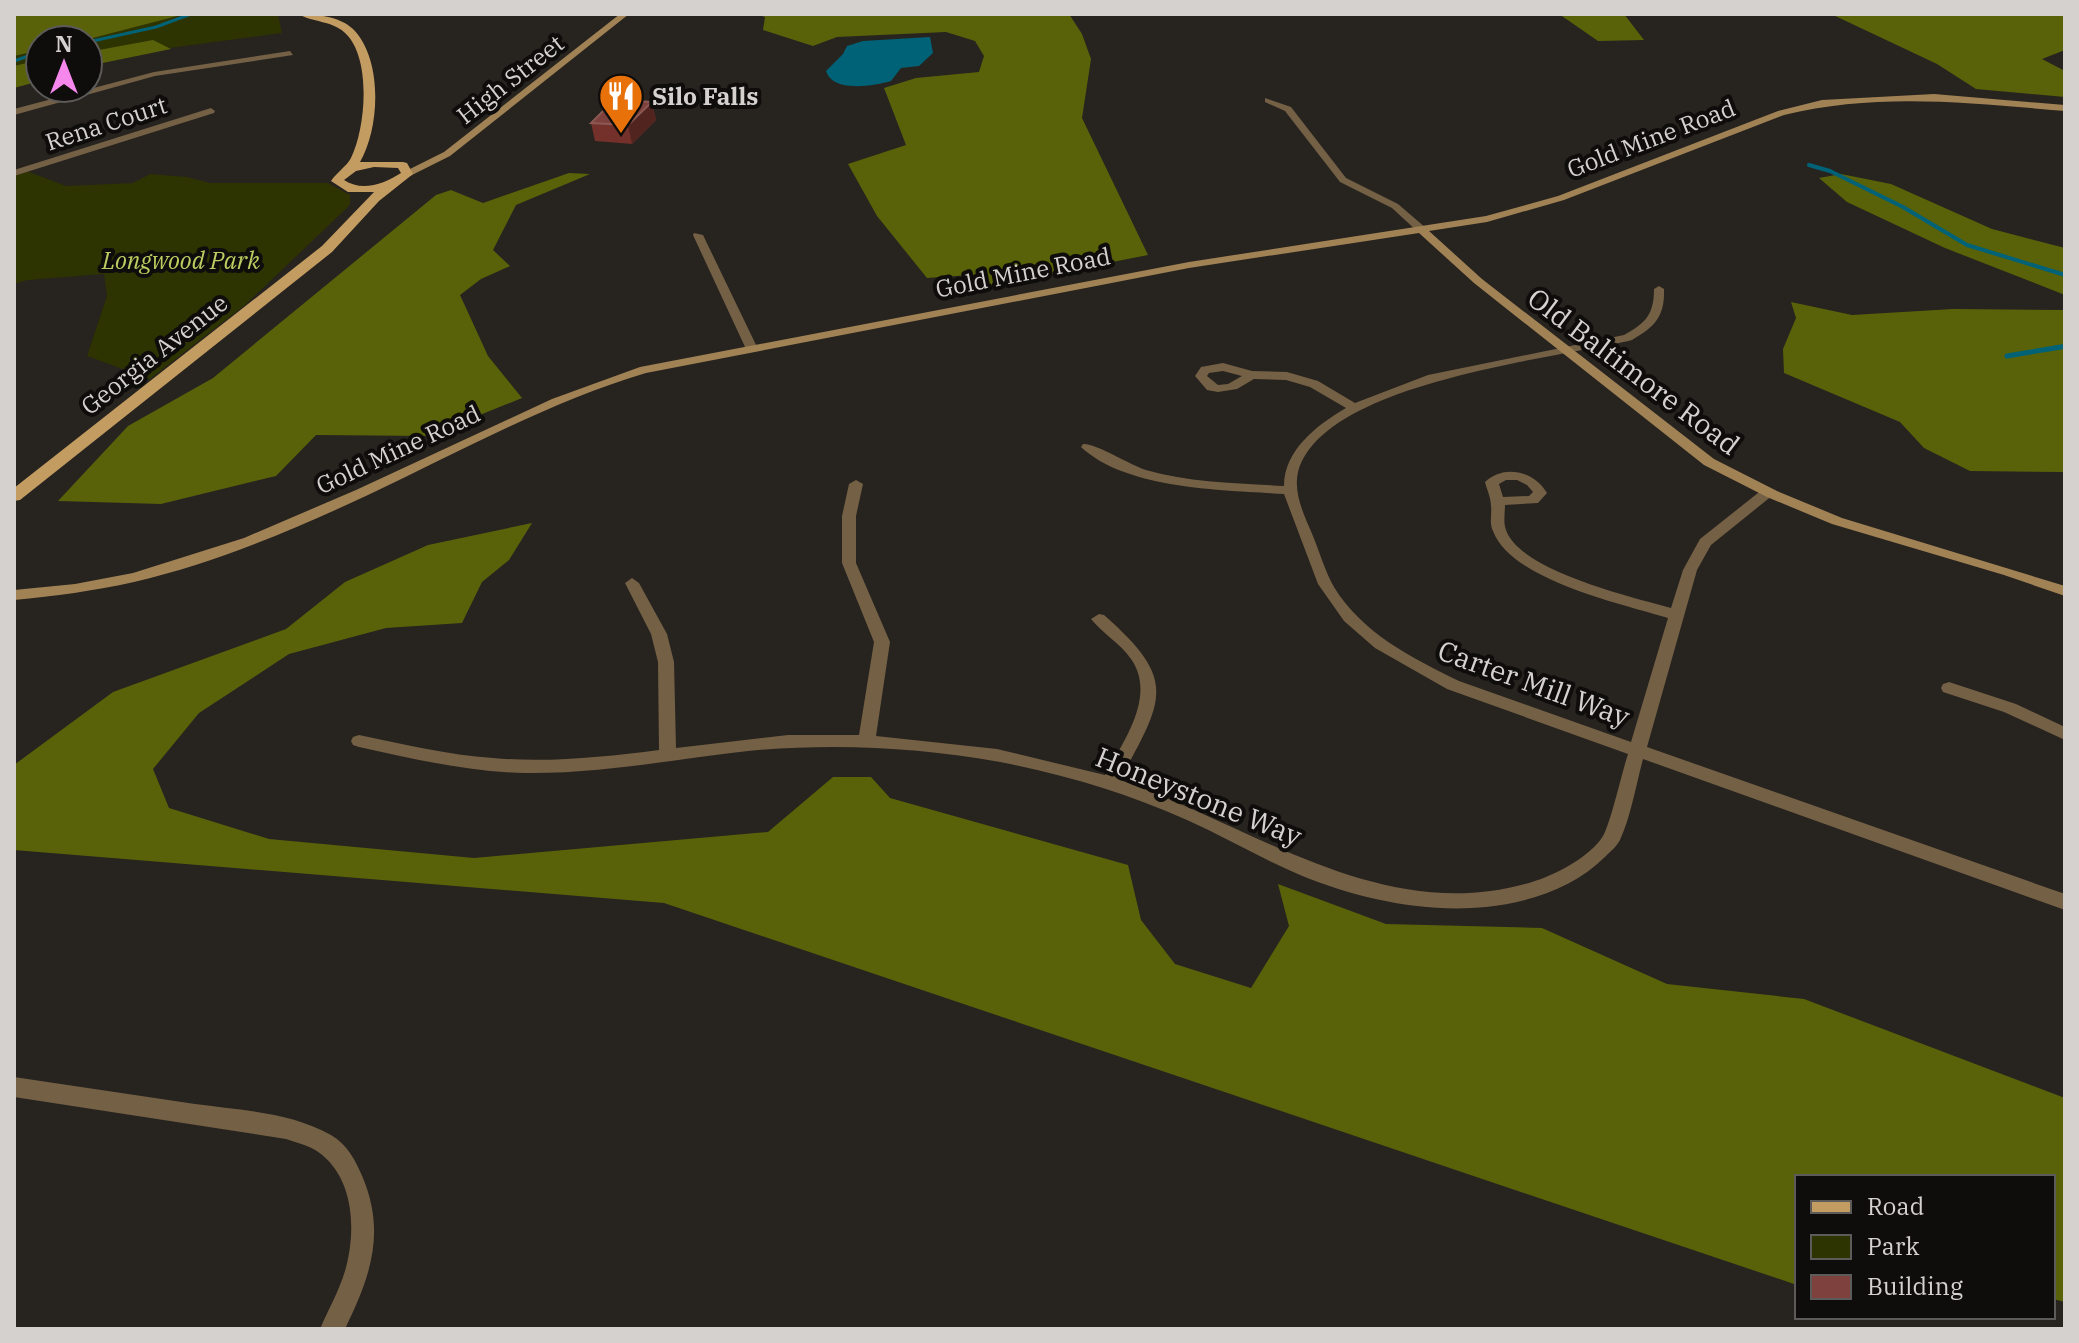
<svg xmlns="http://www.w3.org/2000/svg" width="2079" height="1343" font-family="'IBM Plex Serif',serif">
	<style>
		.green { fill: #2e3302 }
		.forest { fill: #596209 }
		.water { fill: #006277 }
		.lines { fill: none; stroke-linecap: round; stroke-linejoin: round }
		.stream-far2 { stroke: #006277; stroke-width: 3 }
		.stream-far1 { stroke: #006277; stroke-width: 4 }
		.stream { stroke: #006277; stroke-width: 5 }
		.street { fill: #736045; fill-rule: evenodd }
		.secondary { fill: #a08255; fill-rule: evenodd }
		.primary { fill: #c39c62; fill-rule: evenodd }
		.wall { fill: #74302b }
		.shaded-wall { fill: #51241f }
		.building { fill: #7f413d; stroke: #8c5854; stroke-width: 2 }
		.labels { text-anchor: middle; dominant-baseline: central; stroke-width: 8; stroke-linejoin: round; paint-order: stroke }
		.far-street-label { font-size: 24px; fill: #d4d1cf; stroke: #0e0d0b }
		.far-poi-label { font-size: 24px; font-weight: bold; fill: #d4d1cf; stroke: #0e0d0b; text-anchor: start }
		.far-park-label { font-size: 24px; font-style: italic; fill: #becd61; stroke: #0e0d0b }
		.street-label { font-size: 28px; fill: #d4d1cf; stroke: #0e0d0b }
	</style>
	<rect width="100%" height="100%" fill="#27231f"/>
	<path class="green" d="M 14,14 L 278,14 L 282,33 L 147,51 L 88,65 L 88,40 L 40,40 L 40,77 L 14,83 Z
		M 24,170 L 66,186 L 133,183 L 150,174 L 187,177 L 210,183 L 328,183 L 350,195 L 350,205 L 245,305 L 150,379 L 87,356 L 107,296 L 104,274 L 28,280 L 14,284 L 14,173 Z"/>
	<path class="forest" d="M 14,14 L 185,14 L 85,40 L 40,40 L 40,50 L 14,56 Z
		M 757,14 L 1069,14 L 1082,34 L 1091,59 L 1082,118 L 1148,255 L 986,287 L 970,275 L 927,278 L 877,216 L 848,164 L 906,145 L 884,88 L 916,78 L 979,72 L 984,56 L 975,41 L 946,32 L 837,37 L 813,46 L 763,30 L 765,17 Z
		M 1559,14 L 1624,14 L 1644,40 L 1598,41 Z
		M 1831,14 L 2065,14 L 2065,50 L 2042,59 L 2065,71 L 2065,97 L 1976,89 L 1937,64 Z
		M 153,40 L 171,49 L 88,66 L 88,52 Z
		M 40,60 L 40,81 L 14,88 L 14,66 Z
		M 569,173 L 590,174 L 516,205 L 493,250 L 510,266 L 481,279 L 460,295 L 488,356 L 522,398 L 428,436 L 316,435 L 276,476 L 161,504 L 58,501 L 128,426 L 213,378 L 436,195 L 451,190 L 483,203 Z
		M 1841,174 L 1891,184 L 1992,229 L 2065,248 L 2065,295 L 1945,248 L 1847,202 L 1819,178 Z
		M 1791,302 L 1852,315 L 1953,309 L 2065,310 L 2065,472 L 1970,471 L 1924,448 L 1900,422 L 1784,373 L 1783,349 L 1796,318 Z
		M 532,523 L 509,560 L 482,582 L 462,623 L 386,628 L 289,654 L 199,713 L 153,769 L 169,808 L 269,839 L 474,858 L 768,832 L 833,777 L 871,777 L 890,798 L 1128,865 L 1141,920 L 1175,964 L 1251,988 L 1289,926 L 1278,884 L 1386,924 L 1542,928 L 1667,984 L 1804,999 L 2065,1098 L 2065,1302 L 2053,1299 L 2053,1177 L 1797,1177 L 1797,1285 L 664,903 L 14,850 L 14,765 L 113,692 L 286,629 L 345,582 L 428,545 Z"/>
	<path class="water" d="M 930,37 L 933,53 L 919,66 L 901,68 L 891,81 C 873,86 833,93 826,71 L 843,54 L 847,46 L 863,41 Z"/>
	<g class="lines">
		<path class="stream-far2" d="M 88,42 L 156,27 L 191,14
			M 14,61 L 40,52"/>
		<path class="stream-far1" d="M 1809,165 L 1830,171 L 1903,207 L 1967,245 L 2065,275
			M 2049,349 L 2065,346"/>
		<path class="stream" d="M 2007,356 L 2061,347"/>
		<path class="street" d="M 290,51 L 293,55 L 155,76 L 14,115 L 14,109 L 154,72 Z
			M 1265,98 L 1291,107 L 1346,178 L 1398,204 L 1426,228 L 1426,232 L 1418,232 L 1392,208 L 1340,182 L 1285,111 L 1265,102 Z
			M 211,108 L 215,111 L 214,113 L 14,176 L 14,170 Z
			M 694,233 L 703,235 L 758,349 L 756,351 L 746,349 L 693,235 Z
			M 1659,286 L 1664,289 C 1665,316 1655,327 1632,340 C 1554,359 1322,382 1298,472 C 1293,494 1305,517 1313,536 C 1320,553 1325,571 1334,587 C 1362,633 1412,658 1459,681 L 1631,742 L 1668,618 C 1622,604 1511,580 1493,531 C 1489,523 1492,515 1491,506 C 1491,498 1487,490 1485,482 C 1504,464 1534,471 1547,493 L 1538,503 L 1505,505 C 1505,513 1503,522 1506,530 C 1520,571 1633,597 1671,608 L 1683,570 L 1700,539 L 1763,489 L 1773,489 L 1773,495 L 1711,545 L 1697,570 L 1647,747 L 2065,894 L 2065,910 L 1643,759 C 1636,785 1631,816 1620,840 C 1617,846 1611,851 1606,856 C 1574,888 1530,902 1486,907 C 1424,913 1358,899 1300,875 C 1262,859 1225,837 1187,820 C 1126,793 1066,775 1000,762 C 917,747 832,743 748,751 C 674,759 601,774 525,773 C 469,772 414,759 359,747 L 353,745 L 351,741 L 353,737 L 359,735 C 403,744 448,755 493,758 C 548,763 604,757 659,750 L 658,662 L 651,634 L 625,583 L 632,578 L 639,583 L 667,634 L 674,662 L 676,748 L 788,735 L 859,735 L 874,642 L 842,563 L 842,516 L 849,484 L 856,480 L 863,484 L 856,516 L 856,563 L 890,642 L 876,736 L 997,749 L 1105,775 C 1123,742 1157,696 1131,659 C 1120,643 1103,634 1091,619 L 1099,614 L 1104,615 C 1179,681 1163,699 1120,780 C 1254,826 1383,927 1532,882 C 1555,875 1590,857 1603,836 C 1611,822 1622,772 1628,754 L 1447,689 L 1375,648 L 1344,621 L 1318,584 L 1284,494 C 1225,490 1127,490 1081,447 L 1083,444 C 1096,443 1130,465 1146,470 C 1191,483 1238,483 1284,486 C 1284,450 1317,425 1346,408 L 1310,387 L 1286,380 L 1254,379 L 1237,389 L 1218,392 L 1207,390 L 1195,376 L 1201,367 L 1223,363 L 1252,371 L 1287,372 L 1318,381 L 1355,403 L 1428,375 L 1624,335 C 1646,323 1654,314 1654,289 ZM 1223,371 L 1242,376 L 1228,384 L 1218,385 L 1207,376 L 1209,373 ZM 1517,480 L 1527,485 L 1533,492 L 1529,496 L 1503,497 L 1499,484 L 1506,480 Z
			M 1949,682 L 2016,704 L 2065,727 L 2065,740 L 2004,712 L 1943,692 L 1941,688 L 1943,684 Z
			M 14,1077 C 74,1086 135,1095 195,1104 C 239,1110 291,1112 331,1135 C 347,1144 356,1161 363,1178 C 386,1234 370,1277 345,1329 L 320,1329 C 328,1310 339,1291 345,1271 C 356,1233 355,1181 321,1154 C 311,1146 298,1143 286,1139 L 14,1097 Z"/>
		<path class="secondary" d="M 620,14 L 629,14 L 450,156 L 410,176 L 404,176 L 404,172 L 444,152 Z
			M 1934,94 L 2065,105 L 2065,111 C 1971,103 1877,92 1784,115 L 1564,200 L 1487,222 L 1429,231 L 1482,279 L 1714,459 L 1777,491 L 1842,518 L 2065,586 L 2065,596 L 2004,575 L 1832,524 L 1767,497 L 1704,465 L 1474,283 L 1419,233 L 1189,268 L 646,373 C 549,402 459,452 368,495 C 293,530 215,563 134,582 C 94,591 55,596 14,600 L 14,590 L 75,584 L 133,573 L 244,538 L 356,490 L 552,399 L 640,367 L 1189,262 L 1486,216 L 1558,196 L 1778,111 L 1822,100 Z"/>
		<path class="primary" d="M 298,14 C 316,14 339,16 353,29 C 383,59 380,128 360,162 L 403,162 L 407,163 L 413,174 L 379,201 L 332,252 L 20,500 L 14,501 L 14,488 L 322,246 L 374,192 L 348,192 L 331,181 C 337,172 346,167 351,158 C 366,128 372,56 344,32 C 332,21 312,22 298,14 ZM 374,167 L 398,168 L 401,173 C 384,184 362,192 344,180 L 356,171 Z"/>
	</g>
	<path class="wall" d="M 652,102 L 656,120 L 632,144 L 595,141 L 591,123 Z"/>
	<path class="shaded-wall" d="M 652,102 L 656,120 L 632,144 L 628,125 Z"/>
	<path class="building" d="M 614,100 L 652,102 L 628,125 L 591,123 Z"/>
	<defs>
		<g id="restaurant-pin" transform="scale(2.3)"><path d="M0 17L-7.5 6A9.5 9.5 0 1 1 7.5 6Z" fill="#e8710a" stroke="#0e0d0b"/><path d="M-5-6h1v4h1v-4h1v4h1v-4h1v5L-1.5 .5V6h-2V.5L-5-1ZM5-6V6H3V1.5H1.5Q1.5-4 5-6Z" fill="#fff"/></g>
	</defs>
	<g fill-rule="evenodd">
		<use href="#restaurant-pin" x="621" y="96"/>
	</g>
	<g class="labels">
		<g class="far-street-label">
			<text transform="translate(510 79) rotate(-38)">High Street</text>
			<text transform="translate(106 123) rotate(-18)">Rena Court</text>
			<text transform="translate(1651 138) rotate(-21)">Gold Mine Road</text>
			<text transform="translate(1023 272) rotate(-11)">Gold Mine Road</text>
			<text transform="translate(154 354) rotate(-38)">Georgia Avenue</text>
			<text transform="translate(398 449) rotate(-25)">Gold Mine Road</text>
		</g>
		<g class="far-poi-label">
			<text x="652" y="96">Silo Falls</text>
		</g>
		<g class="far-park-label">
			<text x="181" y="260">Longwood Park</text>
		</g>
		<g class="street-label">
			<text transform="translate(1634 371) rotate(37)">Old Baltimore Road</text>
			<text transform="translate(1534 683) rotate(20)">Carter Mill Way</text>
			<text transform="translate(1199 796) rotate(22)">Honeystone Way</text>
		</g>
	</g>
	<rect width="2079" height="1343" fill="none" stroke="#d4d1cf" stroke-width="32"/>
	<rect x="1795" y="1175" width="260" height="144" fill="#0e0d0b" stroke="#5d5b59" stroke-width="2"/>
	<rect x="1811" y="1201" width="40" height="12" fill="#c39c62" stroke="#5d5b59" stroke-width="2"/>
	<text x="1867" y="1215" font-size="24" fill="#d4d1cf">Road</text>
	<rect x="1811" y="1235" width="40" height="24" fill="#2e3302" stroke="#5d5b59" stroke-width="2"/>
	<text x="1867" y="1255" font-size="24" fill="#d4d1cf">Park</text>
	<rect x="1811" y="1275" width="40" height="24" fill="#7f413d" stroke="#5d5b59" stroke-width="2"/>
	<text x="1867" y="1295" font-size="24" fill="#d4d1cf">Building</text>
	<g transform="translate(64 64)"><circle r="38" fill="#0e0d0b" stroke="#5d5b59" stroke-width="2"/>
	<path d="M0-6L14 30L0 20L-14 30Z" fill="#f688ed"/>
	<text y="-12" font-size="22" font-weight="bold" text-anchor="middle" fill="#d4d1cf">N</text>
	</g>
</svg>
